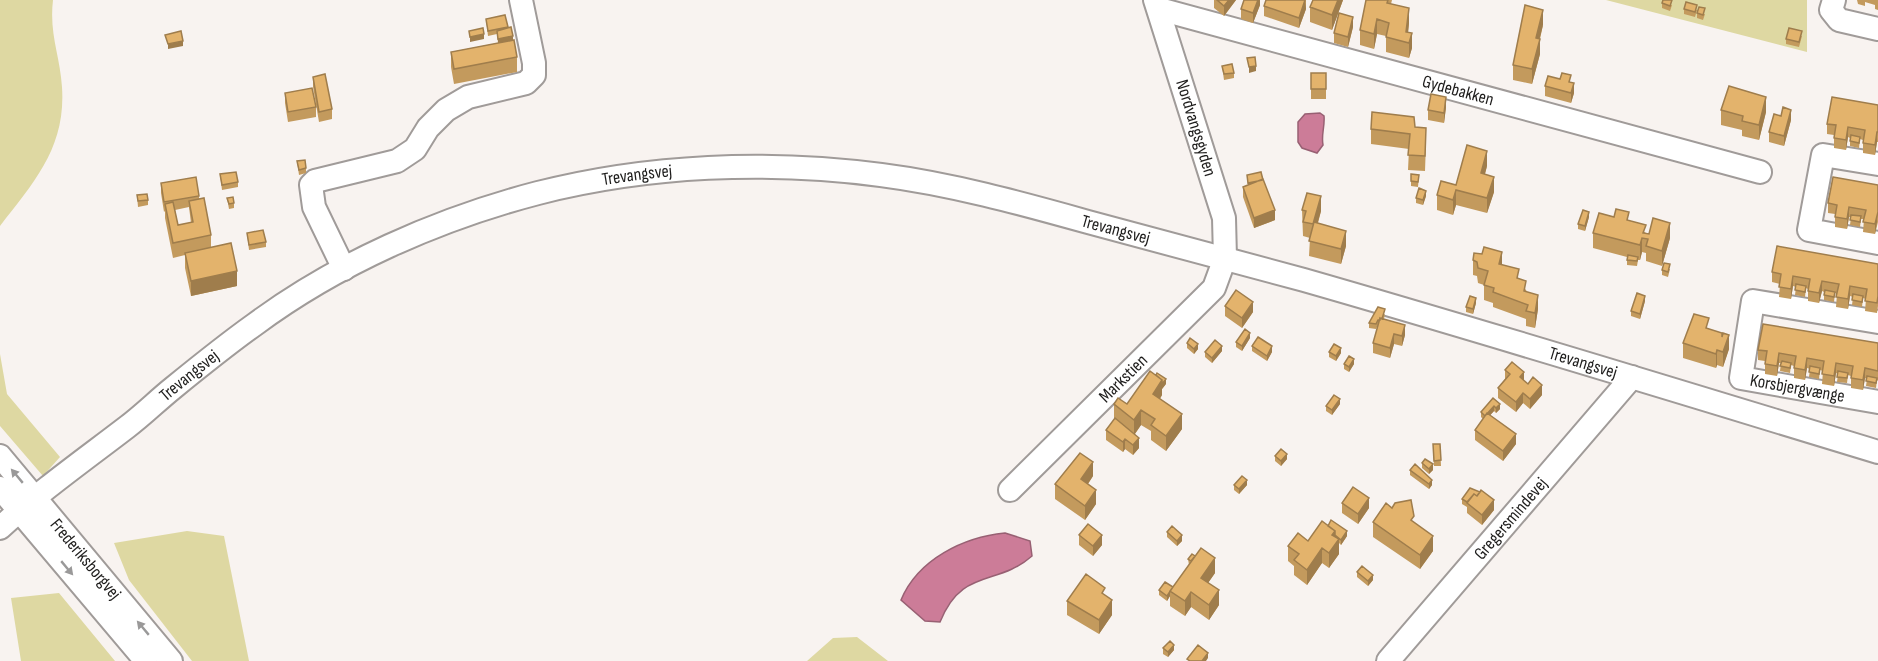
<svg xmlns="http://www.w3.org/2000/svg" width="1878" height="661" font-family="'Sofia Sans Condensed',sans-serif">
	<style>
		.green { fill: #ded8a2 }
		.water { fill: #cc7c98; stroke: #986073; stroke-width: 1.5 }
		.lines { fill: none; stroke-linecap: round; stroke-linejoin: round }
		.minor-casing { stroke: #a09b99; stroke-width: 26 }
		.minor { stroke: #fff; stroke-width: 22 }
		.wall { fill: #c39a5d; fill-rule: evenodd }
		.shaded-wall { fill: #9f7d4c }
		.building { fill: #e3b36c; stroke: #9f7d4c; stroke-width: 1.5 }
		.oneway { fill: #9a9999 }
		.labels { text-anchor: middle; dominant-baseline: central; stroke-width: 4.5; stroke-linejoin: round; paint-order: stroke }
		.street-label { font-size: 18px; fill: #1e1d1c; stroke: #fff }
	</style>
	<rect width="100%" height="100%" fill="#f8f3f0"/>
	<path class="green" d="M 0,0 L 53,0 C 49,34 60,55 62,87 C 66,147 35,181 0,226 Z
		M 1606,0 L 1807,0 L 1807,52 Z
		M 0,354 L 7,394 L 60,457 L 43,476 L 0,426 Z
		M 187,531 L 224,536 L 249,661 L 192,661 L 129,580 L 114,543 Z
		M 59,593 L 115,661 L 21,661 L 11,598 Z
		M 857,637 L 888,661 L 807,661 L 833,638 Z"/>
	<path class="water" d="M 1320,113 L 1324,116 C 1325,126 1321,135 1323,145 L 1317,153 L 1302,148 L 1298,142 L 1298,122 L 1305,114 Z
		M 1005,533 L 1030,541 L 1032,556 C 997,587 962,567 940,622 L 925,621 L 901,600 C 918,559 964,537 1005,533 Z"/>
	<g class="lines">
		<g class="minor-casing">
			<g id="minor">
				<path d="M 1834,0 L 1831,10 L 1839,20 L 1878,29"/>
				<path id="s1" d="M 1159,9 L 1760,172"/>
				<path d="M 1878,164 L 1823,155 L 1809,230 L 1878,243"/>
				<path d="M 344,269 L 314,207 L 311,185 L 315,181 L 397,161 L 415,149 L 428,128 L 446,110 L 468,97 L 526,83 L 534,75 L 534,63 L 521,0"/>
				<path id="s2" d="M 1878,322 L 1753,301 L 1741,378 L 1878,402"/>
				<path id="s3" d="M 0,456 L 171,661"/>
				<path d="M 0,488 L 146,661"/>
				<path id="s4" d="M 1010,490 L 1214,288 L 1225,258 L 1224,218 L 1155,0"/>
				<path id="s5" d="M 0,528 C 40,491 84,460 127,427 C 143,415 158,400 173,388 C 200,366 226,345 254,325 C 336,264 438,219 538,193 C 648,165 768,160 881,175 C 951,184 1020,203 1088,222 C 1160,241 1232,260 1304,280 C 1496,335 1687,394 1878,452"/>
				<path id="s6" d="M 1388,661 L 1632,377"/>
			</g>
		</g>
		<use href="#minor" class="minor"/>
	</g>
	<path class="wall" d="M 1214,0 L 1236,0 L 1224,16 L 1214,8 Z
		M 1260,0 L 1260,5 L 1253,23 L 1241,19 L 1241,9 Z
		M 1306,0 L 1306,9 L 1299,28 L 1264,16 L 1264,6 Z
		M 1343,0 L 1332,30 L 1310,22 L 1310,7 Z
		M 1366,0 L 1392,0 L 1391,4 L 1409,23 L 1408,32 L 1412,48 L 1409,58 L 1386,52 L 1386,36 L 1377,34 L 1374,49 L 1360,45 L 1360,30 Z
		M 1857,0 L 1878,0 L 1878,10 L 1875,9 L 1875,5 L 1865,2 L 1865,6 L 1858,4 Z
		M 1662,3 L 1672,5 L 1670,11 L 1662,8 Z
		M 1684,9 L 1697,10 L 1695,17 L 1684,14 Z
		M 1697,13 L 1705,14 L 1703,20 L 1697,18 Z
		M 505,15 L 508,28 L 513,40 L 517,57 L 517,72 L 454,84 L 451,67 L 451,52 L 498,43 L 497,34 L 488,36 L 486,19 Z
		M 1543,25 L 1540,39 L 1540,54 L 1532,84 L 1513,80 L 1513,65 Z
		M 1353,27 L 1348,47 L 1334,43 L 1334,33 Z
		M 1802,36 L 1799,47 L 1786,44 L 1786,39 Z
		M 1222,66 L 1234,73 L 1234,78 L 1224,80 Z
		M 1311,73 L 1326,73 L 1326,99 L 1311,99 Z
		M 313,77 L 332,109 L 332,119 L 319,122 L 313,87 Z
		M 1560,79 L 1571,83 L 1574,93 L 1571,103 L 1545,96 L 1545,86 Z
		M 285,93 L 316,107 L 316,117 L 288,122 L 285,103 Z
		M 1878,105 L 1878,142 L 1877,142 L 1875,155 L 1863,153 L 1863,140 L 1860,139 L 1859,148 L 1850,146 L 1850,138 L 1848,137 L 1846,150 L 1834,148 L 1834,135 L 1827,134 L 1827,124 Z
		M 1446,107 L 1444,123 L 1428,120 L 1428,110 Z
		M 1721,110 L 1766,112 L 1759,140 L 1742,136 L 1742,130 L 1721,125 Z
		M 1791,120 L 1784,146 L 1769,142 L 1769,132 Z
		M 1415,127 L 1426,143 L 1425,171 L 1408,170 L 1409,149 L 1371,144 L 1371,129 Z
		M 297,161 L 306,168 L 306,173 L 299,175 Z
		M 1487,166 L 1485,174 L 1494,192 L 1487,213 L 1456,205 L 1453,215 L 1437,210 L 1437,195 L 1456,185 Z
		M 220,174 L 238,182 L 238,187 L 222,190 Z
		M 1411,174 L 1419,175 L 1418,187 L 1411,186 Z
		M 1247,175 L 1263,180 L 1275,220 L 1254,228 L 1243,197 L 1243,187 L 1248,185 Z
		M 161,183 L 199,196 L 199,199 L 211,235 L 211,247 L 237,286 L 191,296 L 185,268 L 185,255 L 173,258 L 165,218 L 165,211 L 164,212 L 161,193 ZM 189,207 L 191,223 L 178,225 L 175,210 Z
		M 1878,185 L 1878,222 L 1875,234 L 1863,232 L 1864,219 L 1861,219 L 1860,227 L 1850,225 L 1851,217 L 1849,217 L 1847,229 L 1835,227 L 1835,214 L 1828,213 L 1828,203 Z
		M 137,195 L 148,200 L 148,205 L 138,207 Z
		M 1426,196 L 1423,205 L 1416,203 L 1416,198 Z
		M 227,198 L 234,203 L 234,208 L 229,209 Z
		M 1302,210 L 1321,211 L 1318,223 L 1346,246 L 1341,264 L 1309,256 L 1310,238 L 1303,236 Z
		M 1589,217 L 1585,231 L 1578,229 L 1578,224 Z
		M 1629,221 L 1646,233 L 1670,238 L 1662,266 L 1646,261 L 1646,253 L 1642,252 L 1640,260 L 1638,260 L 1637,266 L 1627,265 L 1627,257 L 1593,248 L 1593,233 Z
		M 247,233 L 266,242 L 266,247 L 249,250 Z
		M 1473,260 L 1502,265 L 1519,279 L 1538,309 L 1535,328 L 1526,326 L 1526,319 L 1493,307 L 1493,303 L 1484,300 L 1484,285 L 1478,283 L 1477,276 L 1473,275 Z
		M 1878,264 L 1878,306 L 1877,313 L 1865,311 L 1866,299 L 1863,298 L 1862,307 L 1852,305 L 1853,297 L 1850,296 L 1848,309 L 1836,307 L 1837,294 L 1835,293 L 1834,302 L 1824,300 L 1824,292 L 1822,291 L 1819,303 L 1808,301 L 1808,289 L 1806,288 L 1805,297 L 1795,295 L 1796,287 L 1793,286 L 1791,299 L 1779,297 L 1780,284 L 1772,282 L 1772,272 Z
		M 1670,269 L 1668,277 L 1662,275 L 1662,270 Z
		M 1645,301 L 1640,319 L 1631,316 L 1631,311 Z
		M 1476,303 L 1473,314 L 1466,312 L 1466,307 Z
		M 1225,306 L 1253,312 L 1242,328 L 1225,316 Z
		M 1385,314 L 1384,319 L 1405,335 L 1402,346 L 1394,344 L 1390,358 L 1373,353 L 1373,343 L 1379,325 L 1378,325 L 1376,329 L 1369,328 L 1369,323 Z
		M 1709,329 L 1722,337 L 1729,349 L 1723,367 L 1717,365 L 1716,368 L 1683,358 L 1683,343 Z
		M 1250,338 L 1242,351 L 1236,347 L 1236,342 Z
		M 1187,343 L 1198,349 L 1194,354 L 1187,348 Z
		M 1878,343 L 1878,381 L 1877,380 L 1876,388 L 1866,386 L 1867,379 L 1865,378 L 1863,390 L 1851,388 L 1851,376 L 1848,375 L 1847,383 L 1837,382 L 1838,374 L 1836,373 L 1834,386 L 1822,384 L 1823,371 L 1820,370 L 1819,379 L 1809,377 L 1810,369 L 1807,368 L 1805,380 L 1794,378 L 1794,366 L 1791,365 L 1790,373 L 1780,371 L 1781,363 L 1779,363 L 1777,376 L 1765,374 L 1765,361 L 1758,360 L 1758,350 Z
		M 1252,346 L 1272,352 L 1267,361 L 1252,351 Z
		M 1222,351 L 1212,363 L 1205,357 L 1205,352 Z
		M 1329,352 L 1341,353 L 1336,361 L 1329,357 Z
		M 1344,364 L 1354,364 L 1349,372 L 1344,369 Z
		M 1505,370 L 1524,381 L 1542,395 L 1530,409 L 1523,403 L 1516,412 L 1498,398 L 1498,388 L 1505,379 Z
		M 1166,384 L 1162,389 L 1162,395 L 1160,399 L 1182,429 L 1166,451 L 1151,440 L 1151,431 L 1141,425 L 1135,434 L 1139,448 L 1133,455 L 1125,449 L 1123,452 L 1106,440 L 1106,430 L 1114,420 L 1114,404 L 1127,404 Z
		M 1493,398 L 1500,409 L 1496,413 L 1494,411 L 1490,415 L 1516,444 L 1503,461 L 1475,440 L 1475,430 L 1483,419 L 1481,417 L 1481,412 Z
		M 1340,404 L 1332,415 L 1326,411 L 1326,406 Z
		M 1433,444 L 1440,444 L 1441,466 L 1434,466 Z
		M 1275,456 L 1287,459 L 1281,466 L 1275,461 Z
		M 1422,463 L 1433,470 L 1429,474 L 1422,468 Z
		M 1410,470 L 1432,485 L 1429,489 L 1410,475 Z
		M 1093,476 L 1088,484 L 1096,504 L 1085,520 L 1055,499 L 1055,484 Z
		M 1234,485 L 1247,485 L 1239,494 L 1234,490 Z
		M 1462,499 L 1494,510 L 1482,525 L 1467,513 L 1467,507 L 1462,504 Z
		M 1342,503 L 1369,508 L 1358,524 L 1342,513 Z
		M 1373,522 L 1433,551 L 1420,569 L 1373,537 Z
		M 1328,526 L 1347,536 L 1341,545 L 1339,543 L 1339,554 L 1329,568 L 1322,563 L 1307,585 L 1294,575 L 1294,566 L 1288,561 L 1288,546 L 1308,541 Z
		M 1167,532 L 1182,541 L 1177,546 L 1167,537 Z
		M 1079,535 L 1102,545 L 1093,556 L 1079,545 Z
		M 1188,559 L 1215,573 L 1208,583 L 1219,605 L 1209,620 L 1191,607 L 1185,616 L 1170,606 L 1170,596 L 1167,601 L 1159,595 L 1159,590 L 1173,587 L 1189,565 Z
		M 1357,572 L 1373,580 L 1368,586 L 1357,577 Z
		M 1067,601 L 1112,615 L 1099,634 L 1067,615 Z
		M 1163,648 L 1174,650 L 1168,657 L 1163,654 Z"/>
	<path class="shaded-wall" d="M 1229,0 L 1236,0 L 1224,16 L 1224,6 Z
		M 1258,0 L 1260,0 L 1260,5 L 1253,23 L 1253,13 Z
		M 1305,0 L 1306,9 L 1299,28 L 1299,18 Z
		M 1338,0 L 1343,0 L 1332,30 L 1332,15 Z
		M 1409,8 L 1409,23 L 1407,43 L 1406,32 Z
		M 1543,10 L 1543,25 L 1536,53 L 1536,38 Z
		M 1353,17 L 1353,27 L 1348,47 L 1348,37 Z
		M 1377,19 L 1377,34 L 1374,49 L 1374,34 Z
		M 1412,33 L 1412,48 L 1409,58 L 1409,43 Z
		M 484,34 L 484,39 L 470,42 L 470,37 Z
		M 513,36 L 513,41 L 498,44 L 498,39 Z
		M 1540,39 L 1540,54 L 1532,84 L 1532,69 Z
		M 183,41 L 183,46 L 168,49 L 168,44 Z
		M 1256,66 L 1256,71 L 1249,73 L 1249,67 Z
		M 1574,83 L 1574,93 L 1571,103 L 1571,93 Z
		M 1446,97 L 1446,107 L 1444,123 L 1444,113 Z
		M 1766,97 L 1766,112 L 1759,140 L 1759,125 Z
		M 1791,110 L 1791,120 L 1784,146 L 1784,136 Z
		M 1848,127 L 1848,137 L 1846,150 L 1846,140 Z
		M 1877,132 L 1877,142 L 1875,155 L 1875,145 Z
		M 1487,151 L 1487,166 L 1481,188 L 1481,173 Z
		M 1494,177 L 1494,192 L 1487,213 L 1487,198 Z
		M 1456,190 L 1456,205 L 1453,215 L 1453,200 Z
		M 1426,191 L 1426,196 L 1423,205 L 1423,200 Z
		M 1321,196 L 1321,211 L 1313,239 L 1313,224 Z
		M 1849,207 L 1849,217 L 1847,229 L 1847,219 Z
		M 1275,210 L 1275,220 L 1254,228 L 1254,218 Z
		M 1589,212 L 1589,217 L 1585,231 L 1585,226 Z
		M 1877,212 L 1877,222 L 1875,234 L 1875,224 Z
		M 1670,223 L 1670,238 L 1662,266 L 1662,251 Z
		M 1346,231 L 1346,246 L 1341,264 L 1341,249 Z
		M 1642,238 L 1642,252 L 1640,260 L 1640,245 Z
		M 1502,252 L 1502,267 L 1499,264 Z
		M 237,271 L 237,286 L 191,296 L 191,281 Z
		M 1793,276 L 1793,286 L 1791,299 L 1791,289 Z
		M 1822,281 L 1822,291 L 1819,303 L 1819,293 Z
		M 1850,286 L 1850,296 L 1848,309 L 1848,299 Z
		M 1538,295 L 1538,309 L 1535,328 L 1535,313 Z
		M 1645,296 L 1645,301 L 1640,319 L 1640,314 Z
		M 1476,298 L 1476,303 L 1473,314 L 1473,309 Z
		M 1253,302 L 1253,312 L 1242,328 L 1242,318 Z
		M 1405,325 L 1405,335 L 1402,346 L 1402,336 Z
		M 1250,333 L 1250,338 L 1242,351 L 1242,346 Z
		M 1394,334 L 1394,344 L 1390,358 L 1390,348 Z
		M 1729,335 L 1729,349 L 1723,367 L 1723,352 Z
		M 1198,344 L 1198,349 L 1194,354 L 1194,349 Z
		M 1222,346 L 1222,351 L 1212,363 L 1212,358 Z
		M 1272,346 L 1272,352 L 1267,361 L 1267,356 Z
		M 1341,348 L 1341,353 L 1336,361 L 1336,356 Z
		M 1717,350 L 1717,365 L 1716,368 L 1716,354 Z
		M 1779,353 L 1779,363 L 1777,376 L 1777,366 Z
		M 1807,358 L 1807,368 L 1805,380 L 1805,370 Z
		M 1354,359 L 1354,364 L 1349,372 L 1349,367 Z
		M 1836,363 L 1836,373 L 1834,386 L 1834,376 Z
		M 1865,368 L 1865,378 L 1863,390 L 1863,380 Z
		M 1524,372 L 1524,382 L 1520,377 Z
		M 1166,379 L 1166,384 L 1162,389 L 1162,395 L 1153,409 L 1153,394 L 1162,380 Z
		M 1542,385 L 1542,395 L 1530,409 L 1530,399 Z
		M 1523,393 L 1523,403 L 1516,412 L 1516,402 Z
		M 1340,399 L 1340,404 L 1332,415 L 1332,410 Z
		M 1500,404 L 1500,409 L 1496,413 L 1496,408 Z
		M 1494,406 L 1494,411 L 1485,421 L 1485,416 Z
		M 1141,410 L 1141,425 L 1134,435 L 1134,420 Z
		M 1182,414 L 1182,429 L 1166,451 L 1166,436 Z
		M 1516,434 L 1516,444 L 1503,461 L 1503,451 Z
		M 1139,438 L 1139,448 L 1133,455 L 1133,445 Z
		M 1125,439 L 1125,449 L 1123,452 L 1123,442 Z
		M 1287,454 L 1287,459 L 1281,466 L 1281,461 Z
		M 1093,462 L 1093,476 L 1081,494 L 1081,479 Z
		M 1433,464 L 1433,470 L 1429,474 L 1429,469 Z
		M 1247,480 L 1247,485 L 1239,494 L 1239,489 Z
		M 1432,480 L 1432,485 L 1429,489 L 1429,484 Z
		M 1096,490 L 1096,504 L 1085,520 L 1085,506 Z
		M 1369,498 L 1369,508 L 1358,524 L 1358,514 Z
		M 1494,500 L 1494,510 L 1482,525 L 1482,515 Z
		M 1335,531 L 1335,545 L 1339,539 L 1339,554 L 1329,568 L 1329,553 L 1332,535 Z
		M 1347,531 L 1347,536 L 1341,545 L 1341,540 Z
		M 1102,535 L 1102,545 L 1093,556 L 1093,546 Z
		M 1182,535 L 1182,541 L 1177,546 L 1177,541 Z
		M 1433,536 L 1433,551 L 1420,569 L 1420,555 Z
		M 1322,548 L 1322,563 L 1307,585 L 1307,570 Z
		M 1215,558 L 1215,573 L 1201,593 L 1201,578 Z
		M 1373,575 L 1373,580 L 1368,586 L 1368,581 Z
		M 1219,590 L 1219,605 L 1209,620 L 1209,605 Z
		M 1170,591 L 1170,596 L 1167,601 L 1167,596 Z
		M 1191,592 L 1191,607 L 1185,616 L 1185,601 Z
		M 1112,600 L 1112,615 L 1099,634 L 1099,620 Z
		M 1174,645 L 1174,650 L 1168,657 L 1168,652 Z
		M 1208,653 L 1208,658 L 1206,661 L 1202,661 Z"/>
	<path class="building" d="M 1217,0 L 1229,0 L 1224,6 Z
		M 1244,0 L 1258,0 L 1253,13 L 1241,9 Z
		M 1266,0 L 1305,0 L 1299,18 L 1264,6 Z
		M 1313,0 L 1338,0 L 1332,15 L 1310,7 Z
		M 1366,0 L 1388,0 L 1387,3 L 1409,8 L 1406,32 L 1412,33 L 1409,43 L 1386,37 L 1389,23 L 1377,19 L 1374,34 L 1360,30 Z
		M 1663,0 L 1672,0 L 1670,6 L 1662,3 Z
		M 1686,2 L 1697,5 L 1695,12 L 1684,9 Z
		M 1525,5 L 1543,10 L 1536,38 L 1540,39 L 1532,69 L 1513,65 Z
		M 1699,7 L 1705,8 L 1703,15 L 1697,13 Z
		M 1339,13 L 1353,17 L 1348,37 L 1334,33 Z
		M 505,15 L 508,27 L 488,31 L 486,19 Z
		M 511,27 L 513,36 L 498,39 L 497,31 Z
		M 483,28 L 484,34 L 470,37 L 469,31 Z
		M 1789,28 L 1802,31 L 1799,42 L 1786,39 Z
		M 181,31 L 183,41 L 168,44 L 165,35 Z
		M 514,40 L 517,57 L 454,69 L 451,52 Z
		M 1255,57 L 1256,66 L 1249,67 L 1247,58 Z
		M 1232,64 L 1234,73 L 1224,74 L 1222,66 Z
		M 1311,73 L 1326,73 L 1326,89 L 1311,89 Z
		M 1562,73 L 1571,75 L 1569,82 L 1574,83 L 1571,93 L 1545,86 L 1548,76 L 1560,79 Z
		M 325,74 L 332,109 L 319,112 L 313,77 Z
		M 1729,86 L 1766,97 L 1759,125 L 1742,121 L 1743,116 L 1721,110 Z
		M 312,88 L 316,107 L 288,112 L 285,93 Z
		M 1431,94 L 1446,97 L 1444,113 L 1428,110 Z
		M 1832,97 L 1878,105 L 1878,132 L 1877,132 L 1875,145 L 1863,143 L 1865,130 L 1848,127 L 1846,140 L 1834,138 L 1836,125 L 1827,124 Z
		M 1783,107 L 1791,110 L 1784,136 L 1769,132 L 1774,114 L 1781,116 Z
		M 1372,112 L 1414,117 L 1415,127 L 1426,128 L 1425,156 L 1408,155 L 1410,134 L 1371,129 Z
		M 1851,135 L 1860,137 L 1859,143 L 1850,141 Z
		M 1467,145 L 1487,151 L 1481,173 L 1494,177 L 1487,198 L 1456,190 L 1453,200 L 1437,195 L 1441,181 L 1456,185 Z
		M 305,160 L 306,168 L 299,170 L 297,161 Z
		M 236,172 L 238,182 L 222,185 L 220,174 Z
		M 1261,172 L 1263,180 L 1248,183 L 1247,175 Z
		M 1411,174 L 1419,175 L 1418,182 L 1411,181 Z
		M 196,177 L 199,196 L 164,202 L 161,183 Z
		M 1833,177 L 1878,185 L 1878,212 L 1875,224 L 1863,222 L 1866,210 L 1849,207 L 1847,219 L 1835,217 L 1837,205 L 1828,203 Z
		M 1263,179 L 1275,210 L 1254,218 L 1243,187 Z
		M 1419,188 L 1426,191 L 1423,200 L 1416,198 Z
		M 1307,193 L 1321,196 L 1313,224 L 1303,222 L 1306,211 L 1302,210 Z
		M 147,194 L 148,200 L 138,201 L 137,195 Z
		M 233,197 L 234,203 L 229,204 L 227,198 Z
		M 204,198 L 211,235 L 173,243 L 165,204 L 173,202 L 178,225 L 193,222 L 189,201 Z
		M 1616,209 L 1629,212 L 1627,220 L 1646,225 L 1643,233 L 1649,234 L 1653,218 L 1670,223 L 1662,251 L 1646,246 L 1648,239 L 1642,238 L 1640,245 L 1593,233 L 1599,213 L 1614,217 Z
		M 1583,210 L 1589,212 L 1585,226 L 1578,224 Z
		M 1851,215 L 1861,216 L 1860,222 L 1850,220 Z
		M 1314,222 L 1346,231 L 1341,249 L 1309,241 Z
		M 263,230 L 266,242 L 249,245 L 247,233 Z
		M 231,243 L 237,271 L 191,281 L 185,253 Z
		M 1777,246 L 1878,264 L 1878,296 L 1877,303 L 1865,301 L 1867,289 L 1850,286 L 1848,299 L 1836,297 L 1839,284 L 1822,281 L 1819,293 L 1808,291 L 1810,279 L 1793,276 L 1791,289 L 1779,287 L 1781,274 L 1772,272 Z
		M 1484,247 L 1502,252 L 1499,264 L 1519,269 L 1517,278 L 1526,281 L 1524,291 L 1538,295 L 1535,313 L 1526,311 L 1528,305 L 1493,292 L 1494,288 L 1484,285 L 1488,271 L 1478,268 L 1477,262 L 1473,260 L 1474,253 L 1482,254 Z
		M 1628,255 L 1638,257 L 1637,261 L 1627,260 Z
		M 1664,263 L 1670,264 L 1668,272 L 1662,270 Z
		M 1796,284 L 1806,286 L 1805,292 L 1795,290 Z
		M 1236,290 L 1253,302 L 1242,318 L 1225,306 Z
		M 1825,290 L 1835,292 L 1834,297 L 1824,295 Z
		M 1637,293 L 1645,296 L 1640,314 L 1631,311 Z
		M 1853,294 L 1863,296 L 1862,302 L 1852,300 Z
		M 1470,296 L 1476,298 L 1473,309 L 1466,307 Z
		M 1378,307 L 1385,309 L 1382,319 L 1380,318 L 1380,320 L 1378,320 L 1376,324 L 1369,323 Z
		M 1694,314 L 1709,318 L 1706,328 L 1722,333 L 1722,337 L 1723,333 L 1729,335 L 1723,352 L 1717,350 L 1716,354 L 1683,343 Z
		M 1380,318 L 1405,325 L 1402,336 L 1394,334 L 1390,348 L 1373,343 Z
		M 1763,324 L 1878,343 L 1878,371 L 1865,368 L 1863,380 L 1851,378 L 1853,366 L 1836,363 L 1834,376 L 1822,374 L 1824,361 L 1807,358 L 1805,370 L 1794,368 L 1796,356 L 1779,353 L 1777,366 L 1765,364 L 1767,351 L 1758,350 Z
		M 1245,329 L 1250,333 L 1242,346 L 1236,342 Z
		M 1258,337 L 1272,346 L 1267,356 L 1252,346 Z
		M 1190,338 L 1198,344 L 1194,349 L 1187,343 Z
		M 1215,340 L 1222,346 L 1212,358 L 1205,352 Z
		M 1334,344 L 1341,348 L 1336,356 L 1329,352 Z
		M 1349,356 L 1354,359 L 1349,367 L 1344,364 Z
		M 1782,361 L 1791,363 L 1790,368 L 1780,366 Z
		M 1512,362 L 1524,372 L 1520,377 L 1528,384 L 1533,377 L 1542,385 L 1530,399 L 1523,393 L 1516,402 L 1498,388 L 1510,374 L 1505,370 Z
		M 1810,366 L 1820,368 L 1819,374 L 1809,372 Z
		M 1150,371 L 1162,380 L 1153,394 L 1182,414 L 1166,436 L 1151,425 L 1155,419 L 1141,410 L 1134,420 L 1114,404 L 1118,398 L 1127,404 Z
		M 1838,371 L 1848,373 L 1847,378 L 1837,377 Z
		M 1157,373 L 1166,379 L 1162,384 L 1162,380 L 1156,375 Z
		M 1867,376 L 1877,378 L 1876,383 L 1866,381 Z
		M 1334,395 L 1340,399 L 1332,410 L 1326,406 Z
		M 1493,398 L 1500,404 L 1496,408 L 1494,406 L 1485,416 L 1481,412 Z
		M 1487,413 L 1516,434 L 1503,451 L 1475,430 Z
		M 1115,418 L 1139,438 L 1133,445 L 1125,439 L 1123,442 L 1106,430 Z
		M 1433,444 L 1440,444 L 1441,460 L 1434,461 Z
		M 1281,449 L 1287,454 L 1281,461 L 1275,456 Z
		M 1080,453 L 1093,462 L 1081,479 L 1096,490 L 1085,506 L 1055,484 Z
		M 1425,459 L 1433,464 L 1429,469 L 1422,463 Z
		M 1415,464 L 1432,480 L 1429,484 L 1410,470 Z
		M 1242,476 L 1247,480 L 1239,489 L 1234,485 Z
		M 1353,487 L 1369,498 L 1358,514 L 1342,503 Z
		M 1470,488 L 1480,492 L 1477,496 L 1474,494 L 1467,502 L 1462,499 Z
		M 1481,490 L 1494,500 L 1482,515 L 1467,503 L 1474,494 L 1477,496 Z
		M 1411,500 L 1414,516 L 1411,520 L 1433,536 L 1420,555 L 1373,522 L 1386,503 L 1392,508 L 1395,503 Z
		M 1331,520 L 1347,531 L 1341,540 L 1335,535 L 1335,531 L 1328,526 Z
		M 1322,521 L 1335,531 L 1332,535 L 1339,539 L 1329,553 L 1322,548 L 1307,570 L 1294,560 L 1299,554 L 1288,546 L 1298,533 L 1308,541 Z
		M 1088,524 L 1102,535 L 1093,546 L 1079,535 Z
		M 1172,526 L 1182,535 L 1177,541 L 1167,532 Z
		M 1201,548 L 1215,558 L 1201,578 L 1219,590 L 1209,605 L 1191,592 L 1185,601 L 1170,591 Z
		M 1192,554 L 1195,556 L 1191,561 L 1188,559 Z
		M 1362,566 L 1373,575 L 1368,581 L 1357,572 Z
		M 1086,574 L 1105,588 L 1102,593 L 1112,600 L 1099,620 L 1067,601 Z
		M 1165,582 L 1173,587 L 1167,596 L 1159,590 Z
		M 1170,641 L 1174,645 L 1168,652 L 1163,648 Z
		M 1198,645 L 1208,653 L 1202,661 L 1190,661 L 1187,659 Z"/>
	<defs><path id="oneway-solid" d="M-6-.8H1V-3.2L6.5 0L1 3.2V.8H-6Z" transform="scale(1.5)"/></defs>
	<g class="oneway">
		<use href="#oneway-solid" transform="translate(17 476) rotate(-130)"/>
		<use href="#oneway-solid" transform="translate(67 568) rotate(50)"/>
		<use href="#oneway-solid" transform="translate(143 628) rotate(-130)"/>
	</g>
	<g class="labels">
		<g class="street-label">
			<text stroke="none"><textPath href="#s1" startOffset="310">Gydebakken</textPath></text>
			<text transform="translate(1196 128) rotate(73)">Nordvangsgyden</text>
			<text stroke="none"><textPath href="#s5" startOffset="741">Trevangsvej</textPath></text>
			<text stroke="none"><textPath href="#s5" startOffset="1227">Trevangsvej</textPath></text>
			<text stroke="none"><textPath href="#s5" startOffset="1713">Trevangsvej</textPath></text>
			<text stroke="none"><textPath href="#s5" startOffset="243">Trevangsvej</textPath></text>
			<text stroke="none"><textPath href="#s4" startOffset="159">Markstien</textPath></text>
			<text stroke="none"><textPath href="#s2" startOffset="262">Korsbjergvænge</textPath></text>
			<text stroke="none"><textPath href="#s6" startOffset="188">Gregersmindevej</textPath></text>
			<text stroke="none"><textPath href="#s3" startOffset="134">Frederiksborgvej</textPath></text>
		</g>
	</g>
</svg>
